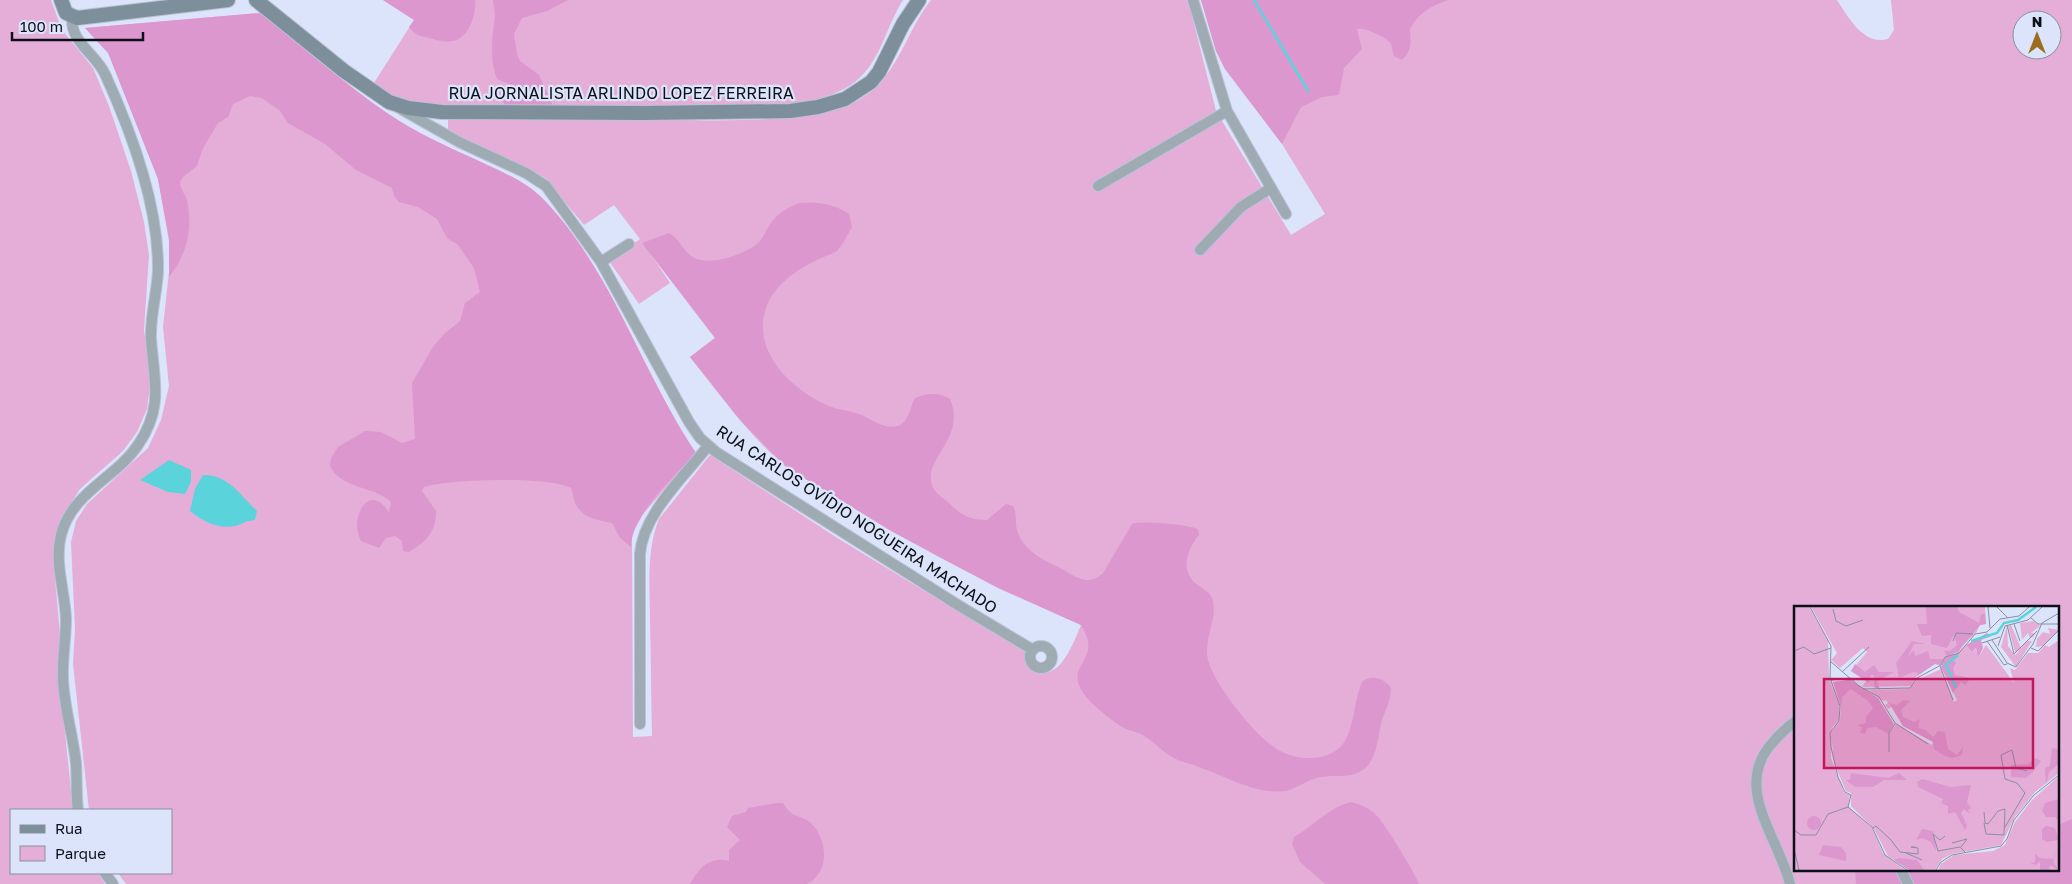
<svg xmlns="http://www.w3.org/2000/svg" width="2072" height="884" font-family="'Golos Text',sans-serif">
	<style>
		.green { fill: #e4aed8; fill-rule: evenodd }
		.forest { fill: #dc97ce }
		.water { fill: #5ad4da }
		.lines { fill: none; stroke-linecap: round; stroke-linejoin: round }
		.stream { stroke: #5ad4da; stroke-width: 2.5 }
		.street-casing { stroke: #bac2d6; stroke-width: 12 }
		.secondary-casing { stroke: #bac2d6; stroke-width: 16 }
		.street { stroke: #9fabb2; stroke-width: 10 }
		.secondary { stroke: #7d8f9a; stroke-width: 14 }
		.labels { text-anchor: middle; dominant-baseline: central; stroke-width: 4.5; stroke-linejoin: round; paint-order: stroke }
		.street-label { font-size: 16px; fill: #0d1019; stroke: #dbe4fa }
		.inset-river { fill: none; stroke: #5ad4da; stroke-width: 2.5 }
		.inset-road { fill: none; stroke: #898fa0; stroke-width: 1 }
		.view { fill: #c2185b; fill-opacity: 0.15; stroke: #c2185b; stroke-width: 2.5 }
		.inset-edge { fill: none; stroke: #0d1019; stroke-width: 2.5 }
	</style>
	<rect width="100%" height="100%" fill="#dbe4fa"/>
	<path class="green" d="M 0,0 L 51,0 L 62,30 L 93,68 L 109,106 L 131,171 L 144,222 L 149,255 L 144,330 L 151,378 L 147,409 L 137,432 L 123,451 L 80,489 L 64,514 L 55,535 L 53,557 L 60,634 L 58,665 L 73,810 L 11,810 L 11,873 L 98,873 L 105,884 L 0,884 Z
		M 383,0 L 903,0 C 885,28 880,67 849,86 C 798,118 690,108 629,108 C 562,108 495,107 428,107 L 402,102 L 372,86 L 414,20 Z
		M 931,0 L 1188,0 L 1216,111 L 1291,235 L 1325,214 L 1282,144 L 1225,69 L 1216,51 L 1201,0 L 1837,0 C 1848,17 1864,46 1888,39 L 1894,30 L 1891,0 L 2072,0 L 2072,884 L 126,884 L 118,873 L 171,873 L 171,810 L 89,810 L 73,664 L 75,629 L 71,542 L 76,521 L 87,504 L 148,448 L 161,420 L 169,386 L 163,327 L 171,253 L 158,179 L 110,55 L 85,28 L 260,13 C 301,45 341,81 384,111 C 414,132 448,147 481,162 C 504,173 527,182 545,201 C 613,273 641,371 696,453 L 644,513 L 632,533 L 633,737 L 652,736 C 651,698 651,659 650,621 C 650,587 646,551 659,519 L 710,455 L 839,539 L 1025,652 C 1025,659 1028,666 1033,669 C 1059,686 1074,641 1081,625 C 999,589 920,549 843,501 C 824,489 802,479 785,465 C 748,436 720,394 690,357 L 715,338 L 649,251 L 670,283 L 639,304 L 609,261 L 640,239 L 614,205 L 584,225 L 545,178 L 526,167 L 498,156 L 448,130 L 448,117 C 513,119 577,119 642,119 C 697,120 817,127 862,98 C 898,76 906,31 931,0 ZM 2022,20 L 2052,20 L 2052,50 L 2022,50 ZM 1796,608 L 2058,608 L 2058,870 L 1796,870 Z"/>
	<path class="forest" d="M 383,0 L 475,0 C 477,14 468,39 453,41 C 445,43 437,40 429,38 C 420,36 415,35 409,27 L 414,20 Z
		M 493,0 L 568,0 L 547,11 L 522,18 L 514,34 L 517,54 L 520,61 L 539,75 L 554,108 L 506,108 L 500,94 L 511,91 L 513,88 L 511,85 L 497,79 C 489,58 492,38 495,16 C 495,10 493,5 493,0 Z
		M 1201,0 L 1449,0 C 1434,4 1416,14 1410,30 C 1411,42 1412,50 1402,60 L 1394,56 C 1392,52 1393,48 1391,44 C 1387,37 1364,27 1357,29 L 1362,49 L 1344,68 L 1339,95 L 1322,97 L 1301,107 L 1282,144 L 1225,69 L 1216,51 Z
		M 260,13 C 301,45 341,81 384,111 C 414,132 448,147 481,162 C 504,173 527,182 545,201 C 613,273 641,371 696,453 C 675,476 631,515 631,547 L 620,538 L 612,523 C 597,520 582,518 575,503 C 573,498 573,493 571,488 C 549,476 449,479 424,487 L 422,491 L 436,511 C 436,532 427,541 409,552 L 403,551 L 402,541 L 395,536 L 386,538 L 379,548 L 361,541 C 348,518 370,480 389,513 L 391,502 C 373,485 342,490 330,466 L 331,458 L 338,447 L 365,431 L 381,432 L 402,443 L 415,439 L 412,383 L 433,347 L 444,334 L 460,321 L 465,303 L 480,292 L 474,268 L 458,245 L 447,238 L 437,219 L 418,207 L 399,202 L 394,196 L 392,188 L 356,170 L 325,144 L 288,123 L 280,111 L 262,98 L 250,96 L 233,104 L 228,117 L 218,123 L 203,148 L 197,166 L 183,177 L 180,182 C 180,189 185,194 187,200 C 193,230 187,254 169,277 L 169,238 L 158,179 L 108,53 L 85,28 Z
		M 799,203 C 818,202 833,203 849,214 L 852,227 C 848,234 843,244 838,250 C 833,254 823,257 817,260 C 796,270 774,285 766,308 C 751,352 792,390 829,406 C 838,410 849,410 859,414 C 870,418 884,430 898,426 C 909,422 910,407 915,398 C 927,393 940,392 950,399 C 967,438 923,458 932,485 C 935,494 944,498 950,504 C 962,516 971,520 987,520 L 1006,504 L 1013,506 C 1018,515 1014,524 1018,533 C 1026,553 1044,560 1062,569 C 1076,577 1088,587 1103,573 L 1132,524 C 1141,520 1189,525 1198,529 L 1199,535 C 1187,549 1179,572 1198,585 C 1204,590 1211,592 1213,601 C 1217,622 1203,639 1208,660 C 1214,684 1253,733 1274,747 C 1293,761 1326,764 1343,744 C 1354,730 1354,700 1362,682 C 1372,674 1384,678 1391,688 C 1391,701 1384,712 1381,724 C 1376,745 1377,769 1351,775 C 1341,777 1331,775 1321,777 C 1308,779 1298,788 1286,791 C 1256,795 1227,777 1199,767 C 1192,764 1185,763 1178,760 C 1164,754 1154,741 1141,734 C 1136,732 1131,731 1126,729 C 1117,725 1095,707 1088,699 C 1057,662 1106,665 1081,625 L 998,588 L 941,558 L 891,531 L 785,466 L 741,421 L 690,357 L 715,338 L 642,243 L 669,233 C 681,239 683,254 697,259 C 714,265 746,254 759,242 C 764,237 765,232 769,226 C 776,214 787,208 799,203 Z
		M 1352,802 C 1361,805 1369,808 1376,815 C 1384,822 1415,873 1419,884 L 1325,884 L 1300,862 L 1292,844 L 1294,837 C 1314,826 1330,806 1352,802 Z
		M 777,803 L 783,803 C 785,806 788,810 790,812 C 796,817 806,818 811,823 C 828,840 830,873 807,884 L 690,884 C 698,870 709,855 729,861 L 729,850 L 740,840 L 727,827 L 732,816 L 746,812 L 748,808 Z
		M 2072,819 L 2072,884 L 1910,884 L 1903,870 L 2058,870 L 2058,825 Z
		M 1855,870 L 1899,870 L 1906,884 L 1856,884 Z"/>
	<path class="water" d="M 169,460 L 191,470 L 191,482 L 185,494 L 168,492 L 140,480 Z
		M 203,475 C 228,474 241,496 257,511 L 255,520 C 247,520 243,524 235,526 C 218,529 203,522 190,511 L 195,489 Z"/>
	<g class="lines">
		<path class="stream" d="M 1254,0 L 1308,91"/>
		<g class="street-casing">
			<path id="street" d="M 1193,0 L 1227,111 L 1286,214
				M 72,17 C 70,42 95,53 105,74 C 131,131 159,208 158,271 C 157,293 150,316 151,339 C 154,380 164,407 138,445 C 116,478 72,492 61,535 C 54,562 65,592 66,619 C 66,639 62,659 63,679 C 64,707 73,735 76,763 C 77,779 76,795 78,810
				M 399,108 L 459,142 L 526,173 L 546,186 L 601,262 L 689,422 L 700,438 L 716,452 L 958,605 L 1033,650
				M 1098,186 L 1227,111
				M 1200,250 L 1241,207 L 1271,188
				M 601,262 L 629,244
				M1030 657a11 11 0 1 1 22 0a11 11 0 1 1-22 0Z
				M 640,724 L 640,554 C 643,514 684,477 708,446
				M 1901,870 L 1908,884
				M 105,873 L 113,884
				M 1790,884 C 1778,836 1732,787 1773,742 C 1780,734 1787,727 1796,721"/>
		</g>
		<g class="secondary-casing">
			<path id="secondary" d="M 61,0 L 66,13 L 77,18 L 228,0
				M 256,0 L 344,71 L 389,102 L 408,108 L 442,112 L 644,113 L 790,111 L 818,107 L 845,99 L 871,82 L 879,72 L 903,24 L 919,0"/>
		</g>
		<use href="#street" class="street"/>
		<use href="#secondary" class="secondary"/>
	</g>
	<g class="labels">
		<g class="street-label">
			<text x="621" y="93">RUA JORNALISTA ARLINDO LOPEZ FERREIRA</text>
			<text transform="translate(857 519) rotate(33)">RUA CARLOS OVÍDIO NOGUEIRA MACHADO</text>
		</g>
	</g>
	<g transform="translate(1794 606)">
		<rect width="265" height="265" fill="#dbe4fa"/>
		<path d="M 0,1 L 15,1 L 34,34 L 35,73 L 45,98 L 45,114 L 38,122 L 37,152 L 50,186 L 56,189 L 54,200 L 78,222 L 89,247 L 111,264 L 0,264 ZM 17,1 L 191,1 L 192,18 L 186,19 L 182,27 L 146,59 L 140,58 L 123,70 L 117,80 L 68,81 L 72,75 L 57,65 L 73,46 L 69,42 L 46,62 L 37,54 L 43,47 ZM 239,15 L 246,20 L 237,27 L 241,27 L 240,30 L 236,32 L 234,27 L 228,34 L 226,17 ZM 217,19 L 227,42 L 233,35 L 238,35 L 222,61 L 207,41 L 213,20 L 214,40 L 221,49 L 226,44 L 221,46 L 214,20 ZM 254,22 L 265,24 L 249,40 L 242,41 L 243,33 L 249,26 L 256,28 ZM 265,34 L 265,167 L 241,186 L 221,211 L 207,239 L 158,248 L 148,253 L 141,264 L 115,264 L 94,250 L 80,223 L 57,200 L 57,187 L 52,185 L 40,157 L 37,127 L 46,115 L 47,98 L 39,76 L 56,74 L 84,92 L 96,126 L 102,118 L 138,139 L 139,135 L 109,120 L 98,101 L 94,103 L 91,99 L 94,97 L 92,94 L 89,95 L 75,84 L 115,83 L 123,74 L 147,63 L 160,96 L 163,94 L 147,61 L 172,39 L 178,46 L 182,43 L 184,52 L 192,39 L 220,77 L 216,62 L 221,64 L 234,47 L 244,47 L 251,39 L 255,41 ZM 265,170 L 265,264 L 144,264 L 147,258 L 160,249 L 199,245 L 211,239 L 221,216 L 238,194 Z" fill="#e4aed8"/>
		<path d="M 132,1 L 163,1 L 165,6 L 185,17 L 187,8 L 191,8 L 192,18 L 186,19 L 164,46 L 153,50 L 150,45 L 156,45 L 163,39 L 160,28 L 153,42 L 137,38 L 137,29 L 128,30 L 123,18 L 133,18 ZM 193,27 L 197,30 L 187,34 L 189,42 L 184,52 L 182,42 L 178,46 L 172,39 ZM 118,35 L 131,38 L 120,38 L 114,50 L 120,44 L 121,50 L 134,45 L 136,53 L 149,53 L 146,59 L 141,58 L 123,70 L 124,67 L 119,66 L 105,72 L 102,57 ZM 166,47 L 159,53 L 162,57 L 159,62 L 161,69 L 177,72 L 171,79 L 167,76 L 159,87 L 147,61 L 151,51 ZM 61,58 L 71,66 L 80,59 L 85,66 L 100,66 L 83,75 L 86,84 L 80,81 L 80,69 L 77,69 L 75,77 L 57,65 ZM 56,74 L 84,92 L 100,118 L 94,128 L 82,121 L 73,122 L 71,128 L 66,127 L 68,122 L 63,119 L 72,117 L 72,111 L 79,102 L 74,95 L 57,83 L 48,91 L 47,101 L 39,76 ZM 109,94 L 116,95 L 107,104 L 109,111 L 120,116 L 126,113 L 124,122 L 132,124 L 139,131 L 144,125 L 151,126 L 154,143 L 163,149 L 169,141 L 168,149 L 158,152 L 149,149 L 140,143 L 139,136 L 109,120 L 95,97 L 103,99 ZM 258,142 L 265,143 L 265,158 L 255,166 L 252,178 L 251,162 L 256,160 ZM 241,152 L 247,155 L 238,167 L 232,172 L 217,171 L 217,159 L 234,158 ZM 57,167 L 94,172 L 105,167 L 113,174 L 90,174 L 79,181 L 61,181 L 52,174 L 56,174 ZM 128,173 L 157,181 L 177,179 L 173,196 L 177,202 L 174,204 L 176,208 L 170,203 L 167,207 L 173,219 L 171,224 L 161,206 L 154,208 L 154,200 L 147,197 L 149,193 L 124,181 L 123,176 ZM 265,193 L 265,216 L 261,211 L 252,211 L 248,205 L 251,197 ZM13 217a7 7 0 1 1 14 0a7 7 0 1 1-14 0ZM 252,220 L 261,222 L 265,234 L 253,236 L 248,233 L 248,223 ZM 128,223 L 139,225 L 142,245 L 137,236 L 128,232 L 122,234 ZM 29,239 L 47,241 L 52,247 L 52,255 L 25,249 ZM 263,243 L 259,255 L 264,264 L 256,259 L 255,264 L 246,264 L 246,255 L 242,259 L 236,257 L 241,256 L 241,248 L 246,252 L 259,253 ZM 105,252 L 123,254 L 130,264 L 115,264 L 100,254 Z" fill="#dc97ce"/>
		<path class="inset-river" d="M 177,35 L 203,27 L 210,17 L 224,14 L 242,1M 162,82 L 152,59 L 164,49"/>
		<path class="inset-road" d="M 16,1 L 37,40 L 36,72 L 46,100 L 45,115 L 36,127 L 37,141 L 44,171 L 51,186 L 57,189 L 54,201M 194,1 L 196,22M 203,1 L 214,12M 39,3 L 42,15 L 52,20 L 69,14M 237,12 L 244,18 L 265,18M 220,18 L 226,35M 213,19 L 220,48 L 243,25M 198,34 L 213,57 L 222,61 L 239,38 L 248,17 L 265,7M 159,35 L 162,27 L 179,28M 193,35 L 210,59 L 213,58M 188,37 L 206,31M 204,40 L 211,20 L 234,14 L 248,1M 237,42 L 244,45 L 265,24M 0,45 L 10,41 L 20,48 L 37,42M 36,55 L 65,80 L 85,91 L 101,117 L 134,138M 146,60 L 159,94M 48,66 L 75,41M 37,74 L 56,72M 69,83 L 116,82 L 123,72 L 147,59 L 151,51 L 165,47 L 181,28 L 193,26 L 206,13 L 225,10 L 235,1M 95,146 L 95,127 L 101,118M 54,201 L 78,221 L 91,249 L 113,264M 190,206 L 191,217 L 194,218 L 204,205 L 211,203 L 210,229 L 192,228 L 190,217M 211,221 L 231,187 L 223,177 L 211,173 L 207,149 L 218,144 L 222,162 L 233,165M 79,222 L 82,220 L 97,234 L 106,246 L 124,248 L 124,242 L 117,241 L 121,241M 0,224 L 7,229 L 22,229 L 34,208 L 54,201M 151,230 L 146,234 L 139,228 L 144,245 L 166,241 L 171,246M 158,237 L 173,233 L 167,241M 0,243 L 5,264M 112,247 L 128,254M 142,264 L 147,256 L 158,249 L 207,240 L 213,233 L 220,214 L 240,189 L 265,169"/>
		<path class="view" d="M 30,73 L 239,73 L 239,162 L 30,162 Z"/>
		<rect width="265" height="265" class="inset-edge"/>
	</g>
	<rect x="10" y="809" width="162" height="65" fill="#dbe4fa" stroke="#898fa0"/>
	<rect x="20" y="825" width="25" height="8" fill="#7d8f9a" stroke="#898fa0"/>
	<text x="55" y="834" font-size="15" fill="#0d1019">Rua</text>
	<rect x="20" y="846" width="25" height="15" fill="#e4aed8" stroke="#898fa0"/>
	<text x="55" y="859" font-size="15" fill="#0d1019">Parque</text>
	<g transform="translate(2037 35)"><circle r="24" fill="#dbe4fa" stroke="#898fa0"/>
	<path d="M0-4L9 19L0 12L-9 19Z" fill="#9c6d1f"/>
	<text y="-8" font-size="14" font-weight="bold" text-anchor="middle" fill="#0d1019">N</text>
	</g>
	<path d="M12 32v8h131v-8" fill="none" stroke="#0d1019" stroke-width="2.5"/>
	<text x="20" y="32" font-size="15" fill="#0d1019" stroke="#dbe4fa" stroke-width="4" paint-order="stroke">100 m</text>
</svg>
